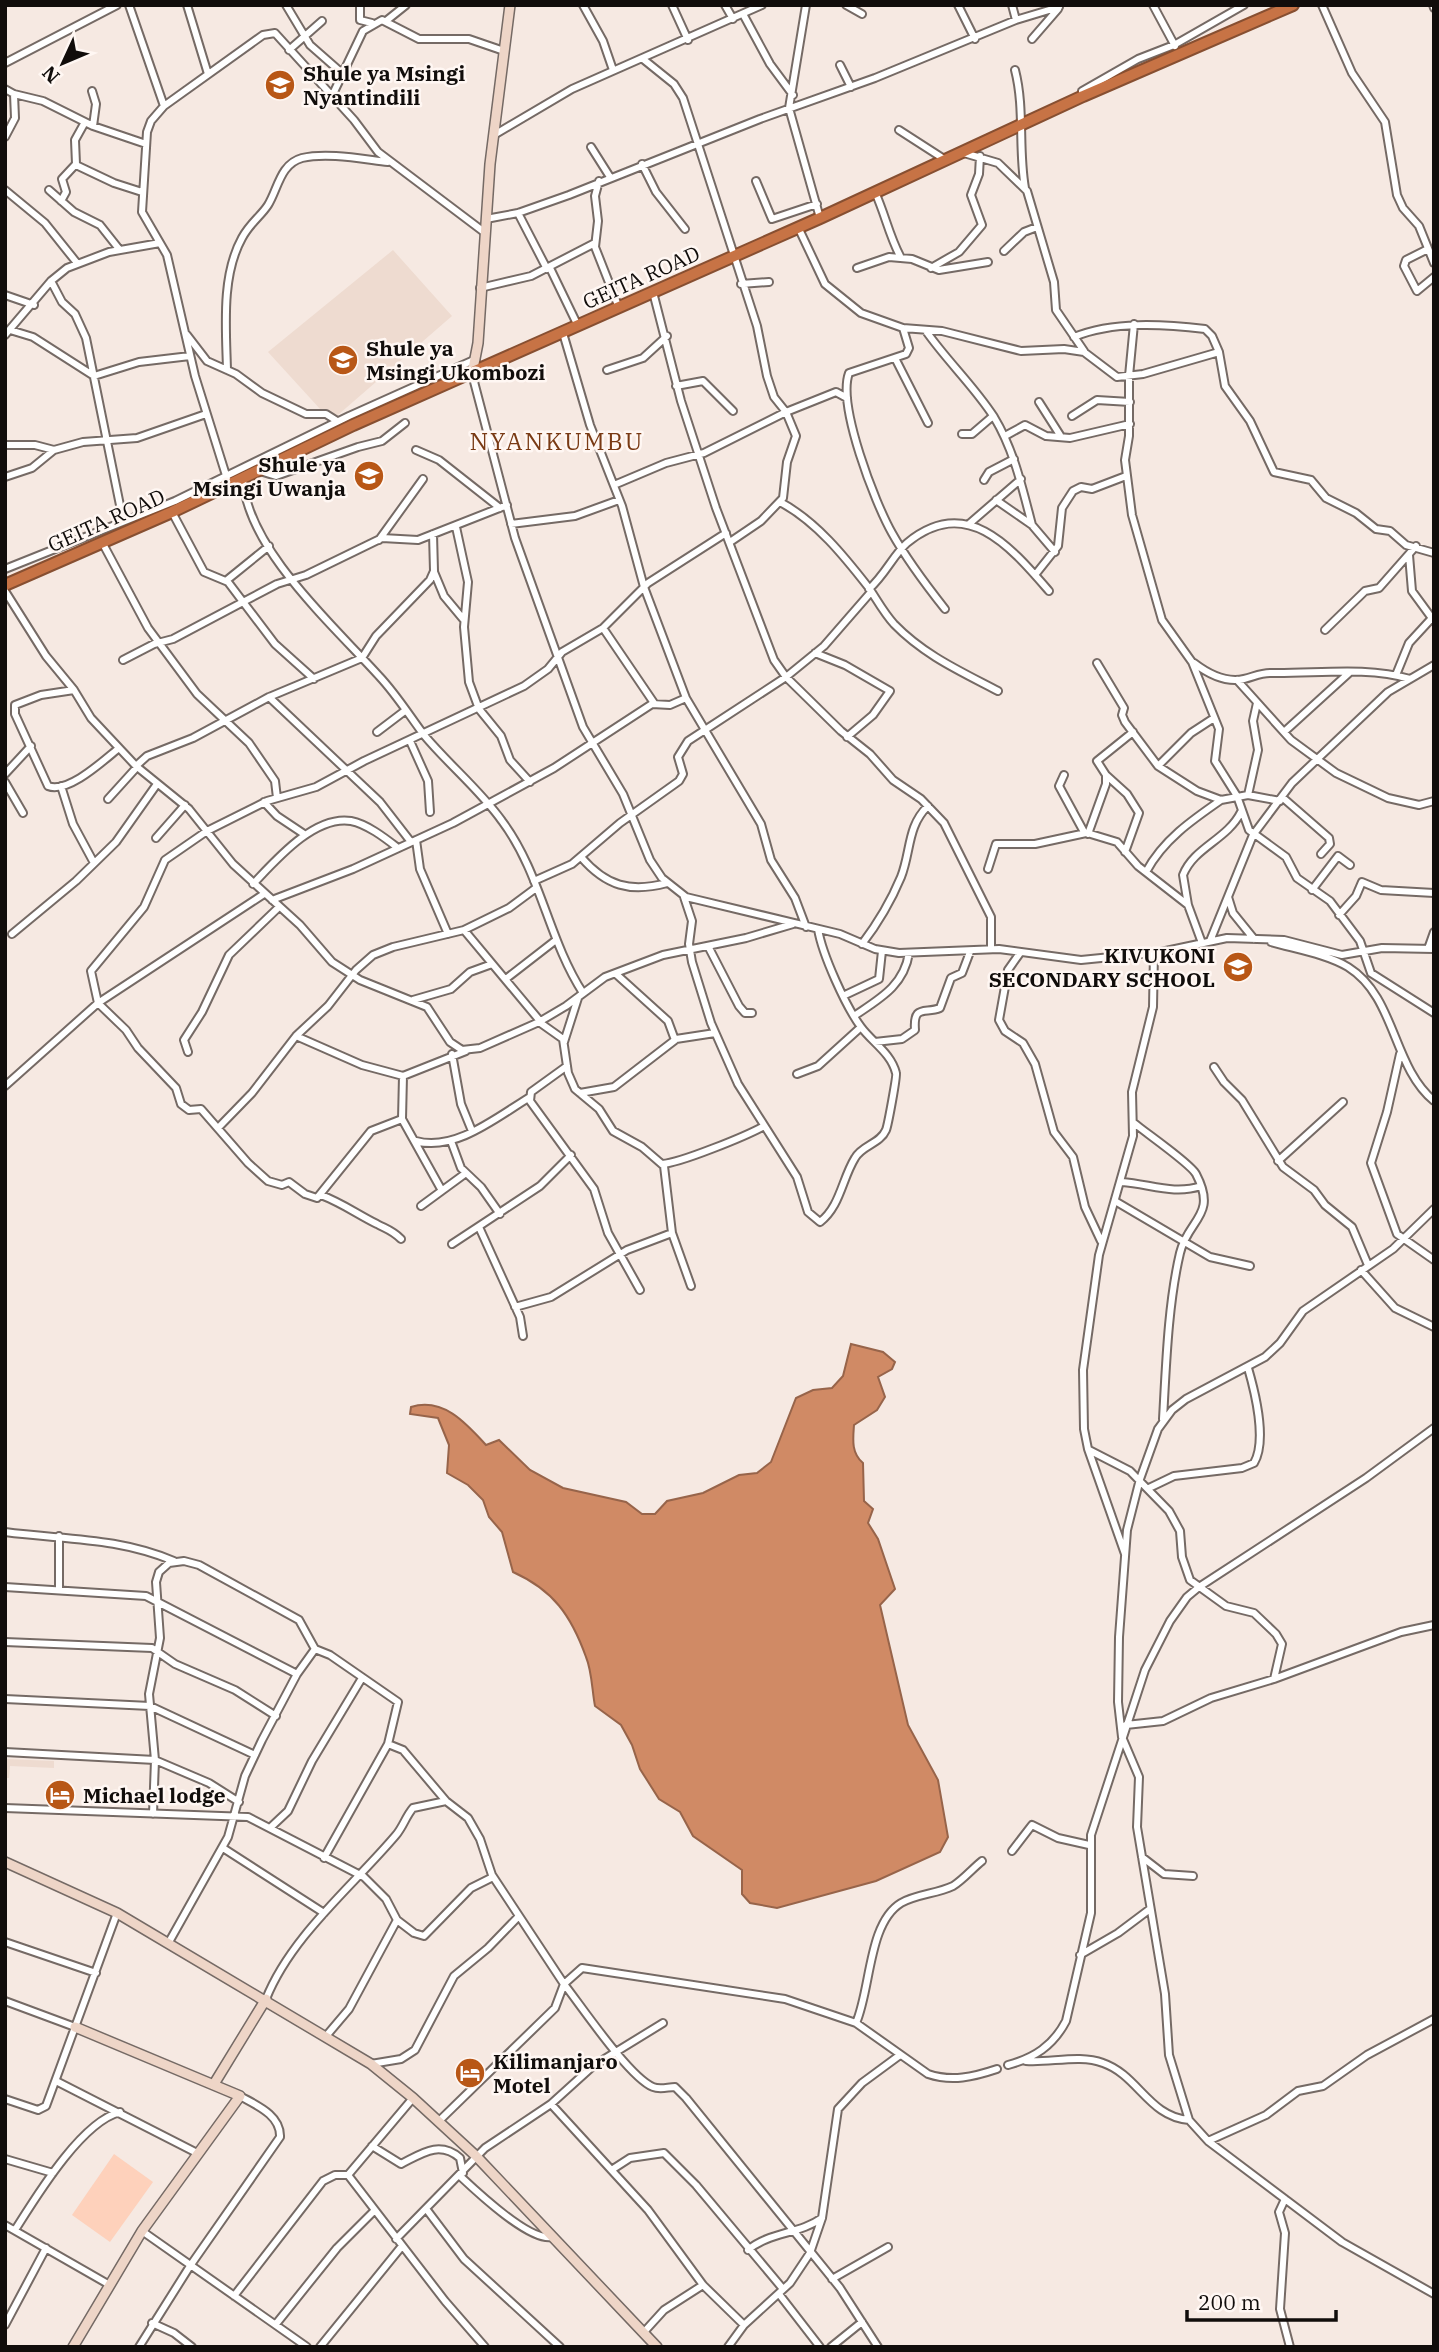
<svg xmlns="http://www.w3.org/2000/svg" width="1439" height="2352" font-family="'IBM Plex Serif',serif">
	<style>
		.built { fill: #eedbd0 }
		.green { fill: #fed1bb }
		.water { fill: #d08a65; stroke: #97644a; stroke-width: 2 }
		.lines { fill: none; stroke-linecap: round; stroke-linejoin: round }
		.street-casing { stroke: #756a65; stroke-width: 10 }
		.secondary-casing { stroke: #756a65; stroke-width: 12 }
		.highway-casing { stroke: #874f31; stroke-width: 14 }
		.street { stroke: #fff; stroke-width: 6 }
		.secondary { stroke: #eed5c7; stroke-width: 9 }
		.highway { stroke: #c77345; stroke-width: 10 }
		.labels { text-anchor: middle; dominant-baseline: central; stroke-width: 5; stroke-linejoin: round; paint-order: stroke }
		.poi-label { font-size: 21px; font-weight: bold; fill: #110d0b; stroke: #fff7f3; text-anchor: start }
		.street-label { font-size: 21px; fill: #110d0b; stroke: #fff7f3 }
		.quarter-label { font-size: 24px; letter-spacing: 2px; fill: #793a14; stroke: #fff7f3 }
	</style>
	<rect width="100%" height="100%" fill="#f6e9e2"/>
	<path class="built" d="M 393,250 L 452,316 L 331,421 L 268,352 Z
		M 5,1759 L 54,1761 L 54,1768 L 10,1766 L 9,1778 L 5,1778 Z"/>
	<path class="green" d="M 114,2154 L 153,2182 L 110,2242 L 72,2215 Z"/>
	<path class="water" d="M 851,1344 L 883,1352 L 895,1362 L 892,1369 L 878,1377 L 885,1397 L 877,1410 L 854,1425 C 853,1439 851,1453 863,1463 L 864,1501 L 873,1509 L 868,1523 L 878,1539 L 895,1589 L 880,1605 L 908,1725 L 938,1780 L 948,1837 L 940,1852 L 876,1881 L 777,1908 L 750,1903 L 742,1894 L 742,1870 L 693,1836 L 680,1812 L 659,1799 L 640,1769 L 632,1745 L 621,1725 L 595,1706 C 592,1691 592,1671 586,1657 C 571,1615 553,1590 513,1572 L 502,1532 L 489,1517 L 483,1500 L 468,1485 L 447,1473 L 449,1445 L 438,1418 L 410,1414 L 411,1407 C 443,1397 466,1423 486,1445 L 499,1440 L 530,1470 L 563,1488 L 626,1502 L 642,1514 L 655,1514 L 667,1501 L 703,1493 L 739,1475 L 757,1473 L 771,1462 L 796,1398 L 813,1390 L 832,1388 L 843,1376 Z"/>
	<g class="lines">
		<g class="street-casing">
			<path id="street" d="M 129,5 L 164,106
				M 187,5 L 208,74
				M 286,5 L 310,45 L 343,74
				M 360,5 L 360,20 L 372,23
				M 583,5 L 603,41 L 613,70
				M 672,5 L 688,40
				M 725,5 L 733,19
				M 806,5 L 789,108 L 820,218
				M 846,5 L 862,14
				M 958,5 L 975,39
				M 1012,5 L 1016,20
				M 1153,5 L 1175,46
				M 1322,5 L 1352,73 L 1385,122 L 1397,195 L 1403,208 L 1419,226 L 1434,263
				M 1433,5 L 1434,8
				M 743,14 L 770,64 L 793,95
				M 386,21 L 406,5
				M 1032,39 L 1058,9
				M 289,50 L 322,21
				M 643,59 L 674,84 L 683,98 L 757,326 L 767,376 L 774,397 L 786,412 L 796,436 L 787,462 L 783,498 L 761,521 L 730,542
				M 5,63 L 117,5
				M 840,65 L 851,87
				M 1015,70 C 1025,109 1018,148 1025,188
				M 5,89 L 14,94 L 43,101 L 93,126 L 146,144
				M 92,91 L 96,104 L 93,126
				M 332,96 L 363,31 L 382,20 L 419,39 L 469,39 L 504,51
				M 1083,96 L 1082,91 L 1138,59 L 1174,45 L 1244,5
				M 899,130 L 944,159
				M 494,135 L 572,89 L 762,5
				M 5,137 L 15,118 L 14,94
				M 591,147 L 610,177
				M 964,153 L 998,163 L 1027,191 L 1054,282 L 1056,310 L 1084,351
				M 642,164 L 656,192 L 685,229
				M 76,165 L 114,183 L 142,192
				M 599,181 L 595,196 L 598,221 L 595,247 L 619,308
				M 756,181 L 772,219 L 817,204
				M 5,190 L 45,223 L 77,263
				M 49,190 L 74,212 L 100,225 L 119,249
				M 875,192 C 885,214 889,235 900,256
				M 61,201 L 66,192 L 62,179 L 76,164 L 75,140 L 85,122
				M 518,213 L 547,269
				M 486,219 L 518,213 L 569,195 L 760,119 L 875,78 L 1016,20 L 1059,7
				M 798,227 L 825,284 L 861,313 L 903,328 L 942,331 L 1021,351 L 1064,349 L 1084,352 L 1117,377 L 1143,374 L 1219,352
				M 1426,250 L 1406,260 L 1404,266 L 1417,291 L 1434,277
				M 1004,251 L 1024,232 L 1037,227
				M 550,268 L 578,326
				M 857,268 L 889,257 L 912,259 L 939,270 L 988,262
				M 931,268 L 959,252 L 982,225 L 971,195 L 979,174 L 980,156
				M 51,281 L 62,302 L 75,314 L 86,338 L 123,520
				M 741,284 L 769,282
				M 480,288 L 531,276 L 595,243
				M 653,292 L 681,401 L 716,508 L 774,660 L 786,677 L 841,731 L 870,754 L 893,780 L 921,799 L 944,823 L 991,917 L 991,949
				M 5,295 L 34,305
				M 1134,324 L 1129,376 L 1129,436 L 1125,460 L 1132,515 L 1162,620 L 1192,662 L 1219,729 L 1215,761 L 1237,796 L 1249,830 L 1286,857 L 1297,878 L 1330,901 L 1360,941 L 1371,973 L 1434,1013
				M 903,328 L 909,348 L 906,354 L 849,373 C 837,405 875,503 892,533 C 907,560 926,585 945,609
				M 10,330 L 33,337 L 94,376 L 139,362 L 190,356
				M 926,331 C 947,361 974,386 994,417 C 1014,450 1022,487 1032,525
				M 563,333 L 590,425 L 622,506 L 644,587 L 686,698 L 761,824 L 771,860 L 795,898 L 806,927
				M 5,335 L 51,281 L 67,268 L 109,252 L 160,243
				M 187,335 L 207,361 L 236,374 L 262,393 L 306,414 L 326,414 L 337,421
				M 1074,337 C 1113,321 1163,324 1205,329 L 1212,336 L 1219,352 L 1225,386 L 1250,421 L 1274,472 L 1311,480 L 1326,498 L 1356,513 L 1376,529 L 1390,531 L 1406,545 L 1434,553
				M 895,358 L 928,423
				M 227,370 C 226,328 221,276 242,238 C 250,223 261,216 268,205 C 278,189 280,164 302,158 C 327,152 362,159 388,162
				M 607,370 L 643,358 L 667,336
				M 472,374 L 515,538 L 583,727 L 623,794 L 650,860 L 662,878 L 686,897 L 840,934 L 875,949 L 899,953 L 999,949 L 1081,960 L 1161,952 L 1227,938 L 1284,940 L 1342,955 L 1382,948 L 1434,949
				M 676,386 L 703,381 L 733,411
				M 1039,402 L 1060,435
				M 1072,416 L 1097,400 L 1130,402
				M 962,434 L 972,434 L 993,416
				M 1005,436 L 1025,425 L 1046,436 L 1070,438 L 1130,424
				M 5,445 L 35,445 L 54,450
				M 416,450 L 439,460 L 500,508
				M 260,471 L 276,476 L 358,447 L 382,441 L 405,423
				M 5,477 L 32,468 L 54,450 L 83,442 L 137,438 L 206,414
				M 243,479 C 247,549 334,626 379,676 C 396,694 409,715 424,735 C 449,765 480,790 502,821 C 541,873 548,939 583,993
				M 984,480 L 989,472 L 1014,459
				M 229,485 L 195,376 L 167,255 L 142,212 L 147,132 L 151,121 L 164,106 L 263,35 L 275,33 L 354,120 L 378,152 L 484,232
				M 614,485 L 666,463 L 704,453 L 786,412 L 836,392 L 847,398
				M 996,500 L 1032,525 L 1055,552
				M 780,502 C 816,521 844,556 869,588 C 877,600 884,613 894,624 C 924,655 960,671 998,691
				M 172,512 L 204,572 L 228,582 L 275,644 L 314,679
				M 511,524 L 575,516 L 619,500
				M 969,524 L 1021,479
				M 456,527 L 468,582 L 464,627 L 469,682 L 479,709 L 501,736 L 510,760 L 530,782
				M 379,540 L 423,479
				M 102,542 L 148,628 L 197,694 L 249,743 L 275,781 L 277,798
				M 1409,555 L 1412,591 L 1434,621
				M 5,569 L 175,501 L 349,416 L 476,359
				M 434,572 L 444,596 L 464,620
				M 1035,575 L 1058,546 L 1062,508 L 1073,491 L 1081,487 L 1092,489 L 1126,476
				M 227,580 L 269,546
				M 869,589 C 885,575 894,554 907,543 C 966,494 1010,546 1049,591
				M 5,591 L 46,656 L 74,690 L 91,718 L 136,766 L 189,809 L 233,864 L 300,925 L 332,962 L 360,980 L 427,1007 L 450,1042 L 462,1050 L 480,1048 L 539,1022 L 566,1006 L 605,977 L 663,955 L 746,938 L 793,924
				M 603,628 L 654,703
				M 1325,630 L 1365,591 L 1379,588 L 1416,546
				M 815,653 L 845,665 L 890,691 L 873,715 L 847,737
				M 123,660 L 154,644 L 173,639 L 277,584 L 306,575 L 382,538 L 418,540 L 507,505
				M 1097,663 L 1124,708 L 1122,715 L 1125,722 L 1158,766 L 1197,791 L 1221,800 L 1248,795 L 1280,801
				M 1194,663 C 1207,673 1226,683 1244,679 C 1253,677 1260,673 1270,673 C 1315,674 1366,666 1410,679
				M 1396,675 L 1409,643 L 1432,618
				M 1237,680 L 1291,740 L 1336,773 L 1388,798 L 1419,805 L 1434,801
				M 74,690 L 41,695 L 15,705 L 15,714 L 48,786 C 68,794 104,760 119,748
				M 269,697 L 380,802 L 411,842
				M 377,732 L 406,710
				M 1284,732 L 1350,672
				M 410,741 L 428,781 L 430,812
				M 136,766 L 147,756 L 193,738 L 269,697 L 362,658 L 376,636 L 430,580 L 434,571 L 433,534
				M 1158,766 L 1191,733 L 1214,718
				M 5,774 L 31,746
				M 1064,775 L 1059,786 L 1084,832 L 1117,842 L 1138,866 L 1188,905
				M 1106,775 L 1127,794 L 1139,813 L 1125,852
				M 5,782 L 23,813
				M 61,786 L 73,824 L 94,863
				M 1248,795 L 1258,750 L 1253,721 L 1257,703
				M 1282,797 L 1329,838 L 1330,844 L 1321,854
				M 108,799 L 137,767
				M 264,802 L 277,816 L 304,834
				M 1088,834 L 1106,784 L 1106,775 L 1097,761 L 1133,732
				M 156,838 L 185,805
				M 416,840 L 420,869 L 448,934
				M 581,857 C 606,886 630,893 667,883
				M 988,869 L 996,844 L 1035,844 L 1086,833
				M 1146,872 C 1163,840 1192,820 1221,800
				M 534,881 L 572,864 L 620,823 L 679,781 L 683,774 L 678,757 L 688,741 L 786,677 L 824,646 L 871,592
				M 253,884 C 275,861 314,815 351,821 C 367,824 385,838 398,848
				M 1312,890 L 1338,856 L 1350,865
				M 684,897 L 692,921 L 689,944 L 692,962 L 711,1023 L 738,1084 L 797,1177 L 808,1212 L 820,1222 C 840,1207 842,1179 855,1158 C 862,1145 880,1144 886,1130 C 888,1125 897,1076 896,1073 C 891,1053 872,1042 861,1027 C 846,1007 822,954 818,929
				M 1228,897 L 1233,913 L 1254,939
				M 272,900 L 353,869 L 453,823 L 554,768 L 652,704 L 670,705 L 686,698
				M 1339,915 L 1356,896 L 1362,882 L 1381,890 L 1434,893
				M 464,930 L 540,1021
				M 12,934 L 76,881 L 116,842 L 157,784
				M 1210,941 L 1253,835 L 1292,783 L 1388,692 L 1434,665
				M 1271,942 C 1295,949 1326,954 1348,967 C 1396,997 1392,1066 1434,1101
				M 1202,943 L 1188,905 L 1183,875 C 1194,847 1227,840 1241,812
				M 862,944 C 878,923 891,901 901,877 C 911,852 907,826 928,806
				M 708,946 L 739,1006 L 745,1013 L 752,1013
				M 1428,949 L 1434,932
				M 1020,953 L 1008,970 L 999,1020 L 1005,1031 L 1023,1043 L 1035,1064 L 1054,1132 L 1073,1157 L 1085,1207 L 1101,1241
				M 507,978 L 556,940
				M 845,995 L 879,979 L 882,951
				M 413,1000 L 451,989 L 470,972 L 492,964
				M 854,1016 C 879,999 904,986 909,953
				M 539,1022 L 563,1039 L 568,1073 L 575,1089 L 599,1109 L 613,1131 L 642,1147 L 664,1166 L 672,1233 L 691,1286
				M 296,1036 L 362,1065 L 403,1076 L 466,1051
				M 676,1039 L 715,1033
				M 564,1042 L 578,998
				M 875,1042 L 902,1039 L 915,1030 C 913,1004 925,1014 940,1008 L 951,978 L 962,973 L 970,952
				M 188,1052 L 184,1040 L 202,1012 L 229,955 L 279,907
				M 452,1054 L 461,1104 L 472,1131
				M 1400,1054 L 1387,1112 L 1371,1163 L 1397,1234 L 1434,1260
				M 567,1066 L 531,1092 L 530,1101 L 594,1189 L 608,1233 L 640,1290
				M 1214,1067 L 1224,1082 L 1242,1100 L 1283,1167 L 1314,1190 L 1325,1205 L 1352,1227 L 1368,1265
				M 797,1074 L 818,1066 L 861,1027
				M 403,1076 L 402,1119 L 441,1189
				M 5,1086 L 98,1003 L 264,894
				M 580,1093 L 614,1087 L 675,1040 L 668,1021 L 616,974
				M 402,1119 L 371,1131 L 317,1198 L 305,1194 L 289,1182 L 282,1185 L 268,1181 L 248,1163 L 201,1109 L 189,1110 L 181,1104 L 176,1088 L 138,1048 L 126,1030 L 98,1003 L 91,971 L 144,907 L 165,860 L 207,831 L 267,801 L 316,787 L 364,761 L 524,686 L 548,669 L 562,652 L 603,628 L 648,583 L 726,533
				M 1134,1123 C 1146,1133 1191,1164 1196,1174 C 1218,1216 1188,1219 1180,1253 C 1168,1304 1166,1366 1163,1419
				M 218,1128 L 252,1093 L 296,1036 L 328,1006 L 356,970 L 373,955 L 393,947 L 464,930 L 509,908 L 536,888
				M 416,1141 C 455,1152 497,1117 530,1097
				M 451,1141 L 461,1168 L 481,1187 L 500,1214
				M 1278,1161 L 1343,1102
				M 662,1164 C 680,1163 746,1136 764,1126
				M 1122,1182 C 1150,1184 1174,1195 1201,1186
				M 321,1195 C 342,1203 357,1214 377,1224 C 386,1229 392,1230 401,1239
				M 1115,1201 L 1210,1257 L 1250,1266
				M 421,1206 L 466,1173
				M 1434,1209 L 1393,1249 L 1303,1311 L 1280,1343 L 1265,1357 L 1186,1399 L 1172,1410 L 1158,1429 L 1140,1479 L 1127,1530 L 1119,1637 L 1118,1702 L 1122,1737 L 1139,1777 L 1137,1827 L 1165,1994 L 1169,2055 L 1189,2120 L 1208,2141 L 1342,2242 L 1434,2294
				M 479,1227 L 520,1317 L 523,1336
				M 452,1244 L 540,1186 L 571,1155
				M 1361,1270 L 1395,1308 L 1434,1327
				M 515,1307 L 551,1297 L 627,1250 L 672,1233
				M 1089,1450 L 1130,1471 L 1169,1511 L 1180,1531 L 1182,1557 L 1190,1580 L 1226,1606 L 1254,1613 L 1276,1634 L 1282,1644 L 1274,1679
				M 1149,1488 L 1174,1476 L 1242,1468 L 1254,1463 C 1267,1441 1255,1392 1248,1368
				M 5,1532 C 66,1540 116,1537 174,1561
				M 1125,1554 L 1088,1449 L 1084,1429 L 1083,1370 L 1099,1255 L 1133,1136 L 1132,1092 L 1153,1007 L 1154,952
				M 5,1587 L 146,1596 L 297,1674
				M 59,1589 L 59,1536
				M 5,1642 L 152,1648 L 175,1664 L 235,1690 L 276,1716
				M 5,1699 L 150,1706 L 255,1755
				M 1126,1725 L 1163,1721 L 1211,1698 L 1274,1679 L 1401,1632 L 1434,1625
				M 388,1744 L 403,1750 L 446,1801 L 468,1818 L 480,1839 L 492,1875 L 564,1984 L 555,2008 L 439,2121
				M 5,1752 L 155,1760 L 209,1783 L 239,1802
				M 5,1808 L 248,1817 L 364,1877 L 386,1899 L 397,1920 L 349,2009 L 327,2035
				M 153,1814 L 155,1760 L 149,1694 L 160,1638 L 156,1582 L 159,1572 L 169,1563 L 184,1561 L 199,1565 L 299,1620 L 315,1649 L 330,1655 L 398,1702 L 388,1744 L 324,1858
				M 271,1827 L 288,1811 L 312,1761 L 362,1678
				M 223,1848 L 324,1913
				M 1012,1851 L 1032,1825 L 1058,1838 L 1089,1845
				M 1142,1857 L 1164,1874 L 1193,1876
				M 397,1920 L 414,1933 L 424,1936 L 471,1888 L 493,1877
				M 5,1942 L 96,1973
				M 169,1942 L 228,1837 L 245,1776 L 262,1740 L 297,1674 L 315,1649
				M 1080,1955 L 1118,1933 L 1150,1909
				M 266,1999 C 291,1936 353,1886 396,1835 C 403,1827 406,1816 413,1808 L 446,1801
				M 5,2001 L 75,2027
				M 856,2023 C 871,1989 868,1923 901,1903 C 917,1894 936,1894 953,1886 C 963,1880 973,1868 982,1861
				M 1026,2061 C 1050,2063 1080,2054 1103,2063 C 1138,2075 1149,2117 1189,2120
				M 371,2064 L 401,2059 L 415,2050 L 454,1976 L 488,1948 L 518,1917
				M 1008,2065 C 1034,2058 1053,2046 1066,2021 L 1091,1913 L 1091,1835 L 1145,1670 L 1170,1621 L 1187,1597 L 1199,1587 L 1366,1478 L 1434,1428
				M 56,2081 L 197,2153
				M 413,2098 L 348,2175 L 445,2301 L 485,2347
				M 5,2099 L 38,2110 L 46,2106 L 117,1913
				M 551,2104 L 648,2210 L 703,2285 L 744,2325
				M 1208,2141 L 1266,2115 L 1298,2091 L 1323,2086 L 1367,2055 L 1434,2019
				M 372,2146 L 401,2164 C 421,2154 439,2140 460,2158 L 463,2173
				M 5,2159 L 53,2173
				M 613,2169 L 630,2158 L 664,2153 L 696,2185 L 783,2289
				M 460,2176 C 477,2192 530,2242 552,2237
				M 1285,2199 L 1279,2212 L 1285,2233 L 1280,2309 L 1290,2347
				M 427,2210 L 464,2259 L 560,2347
				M 5,2225 L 108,2284
				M 15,2230 C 36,2197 81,2122 120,2112
				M 142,2231 L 307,2347
				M 396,2239 L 485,2148 L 551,2104 L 593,2066 L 663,2023
				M 748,2250 C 769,2232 800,2234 822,2218
				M 832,2279 L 888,2247
				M 779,2294 L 820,2347
				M 234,2296 L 323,2181 L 335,2175 L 348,2175
				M 152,2323 L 174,2333 L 192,2347
				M 276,2324 L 337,2248 L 374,2211
				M 5,2325 L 46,2248
				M 644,2332 L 664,2310 L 703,2285
				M 139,2347 L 190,2266 L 280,2137 C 281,2115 256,2105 240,2096
				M 320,2347 L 402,2246
				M 728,2347 L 744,2325 L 790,2283 L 810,2253 L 822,2218 L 838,2109 L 862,2083 L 900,2055
				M 831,2347 L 862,2322
				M 878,2347 L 840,2288 L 686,2098 L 675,2087 C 668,2087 660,2090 653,2087 C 629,2077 582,2007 564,1984 L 582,1968 L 785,1999 L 856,2023 L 928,2074 C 952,2082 973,2077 997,2069"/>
		</g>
		<g class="secondary-casing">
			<path id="secondary" d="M 472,374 L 478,343 L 490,164 L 510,5
				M 5,1862 L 117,1913 L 371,2064 L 413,2098 L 476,2156 L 657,2347
				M 214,2084 L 266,1999
				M 73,2347 L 142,2231 L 240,2096 L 75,2027"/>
		</g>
		<g class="highway-casing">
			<path id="highway" d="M 5,585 L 172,512 L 353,425 L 820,218 L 1083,96 L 1293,5"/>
		</g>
		<use href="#street" class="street"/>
		<use href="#secondary" class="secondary"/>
		<use href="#highway" class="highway"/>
	</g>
	<defs>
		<g id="school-disc" transform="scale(1.575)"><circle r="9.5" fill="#b85716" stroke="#fff7f3"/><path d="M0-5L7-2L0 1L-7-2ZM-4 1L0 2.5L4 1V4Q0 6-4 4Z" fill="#fff"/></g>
		<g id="hotel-disc" transform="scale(1.575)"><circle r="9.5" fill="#b85716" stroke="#fff7f3"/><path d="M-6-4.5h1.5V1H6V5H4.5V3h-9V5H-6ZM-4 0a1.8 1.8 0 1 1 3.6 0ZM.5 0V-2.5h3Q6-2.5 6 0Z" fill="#fff"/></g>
	</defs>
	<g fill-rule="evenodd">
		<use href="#school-disc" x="280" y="85"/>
		<use href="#school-disc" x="343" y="360"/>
		<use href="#school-disc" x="369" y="476"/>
		<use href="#school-disc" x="1238" y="967"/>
		<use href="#hotel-disc" x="60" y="1795"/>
		<use href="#hotel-disc" x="470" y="2073"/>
	</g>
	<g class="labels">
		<g class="poi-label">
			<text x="303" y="73">Shule ya Msingi<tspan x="303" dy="24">Nyantindili</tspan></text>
			<text x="366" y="348">Shule ya<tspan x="366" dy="24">Msingi Ukombozi</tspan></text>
			<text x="346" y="464" text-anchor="end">Shule ya<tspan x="346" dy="24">Msingi Uwanja</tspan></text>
			<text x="1215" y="955" text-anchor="end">KIVUKONI<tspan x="1215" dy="24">SECONDARY SCHOOL</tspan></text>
			<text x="83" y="1795">Michael lodge</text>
			<text x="493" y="2061">Kilimanjaro<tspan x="493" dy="24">Motel</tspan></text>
		</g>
		<g class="street-label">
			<text transform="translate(641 277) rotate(-24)">GEITA ROAD</text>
			<text transform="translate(106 520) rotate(-24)">GEITA ROAD</text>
		</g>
		<g class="quarter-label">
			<text x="557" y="441">NYANKUMBU</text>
		</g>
	</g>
	<rect width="1439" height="2352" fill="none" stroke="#110d0b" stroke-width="14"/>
	<g transform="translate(63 63) rotate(226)" stroke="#fff7f3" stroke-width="5" paint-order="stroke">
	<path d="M0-5L12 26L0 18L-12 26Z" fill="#110d0b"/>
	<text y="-10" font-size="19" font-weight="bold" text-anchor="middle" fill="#110d0b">N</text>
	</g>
	<path d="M1187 2310v10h149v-10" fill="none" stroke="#110d0b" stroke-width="3.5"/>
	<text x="1198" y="2310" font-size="21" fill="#110d0b" stroke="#fff7f3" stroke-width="5" paint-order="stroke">200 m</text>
</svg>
